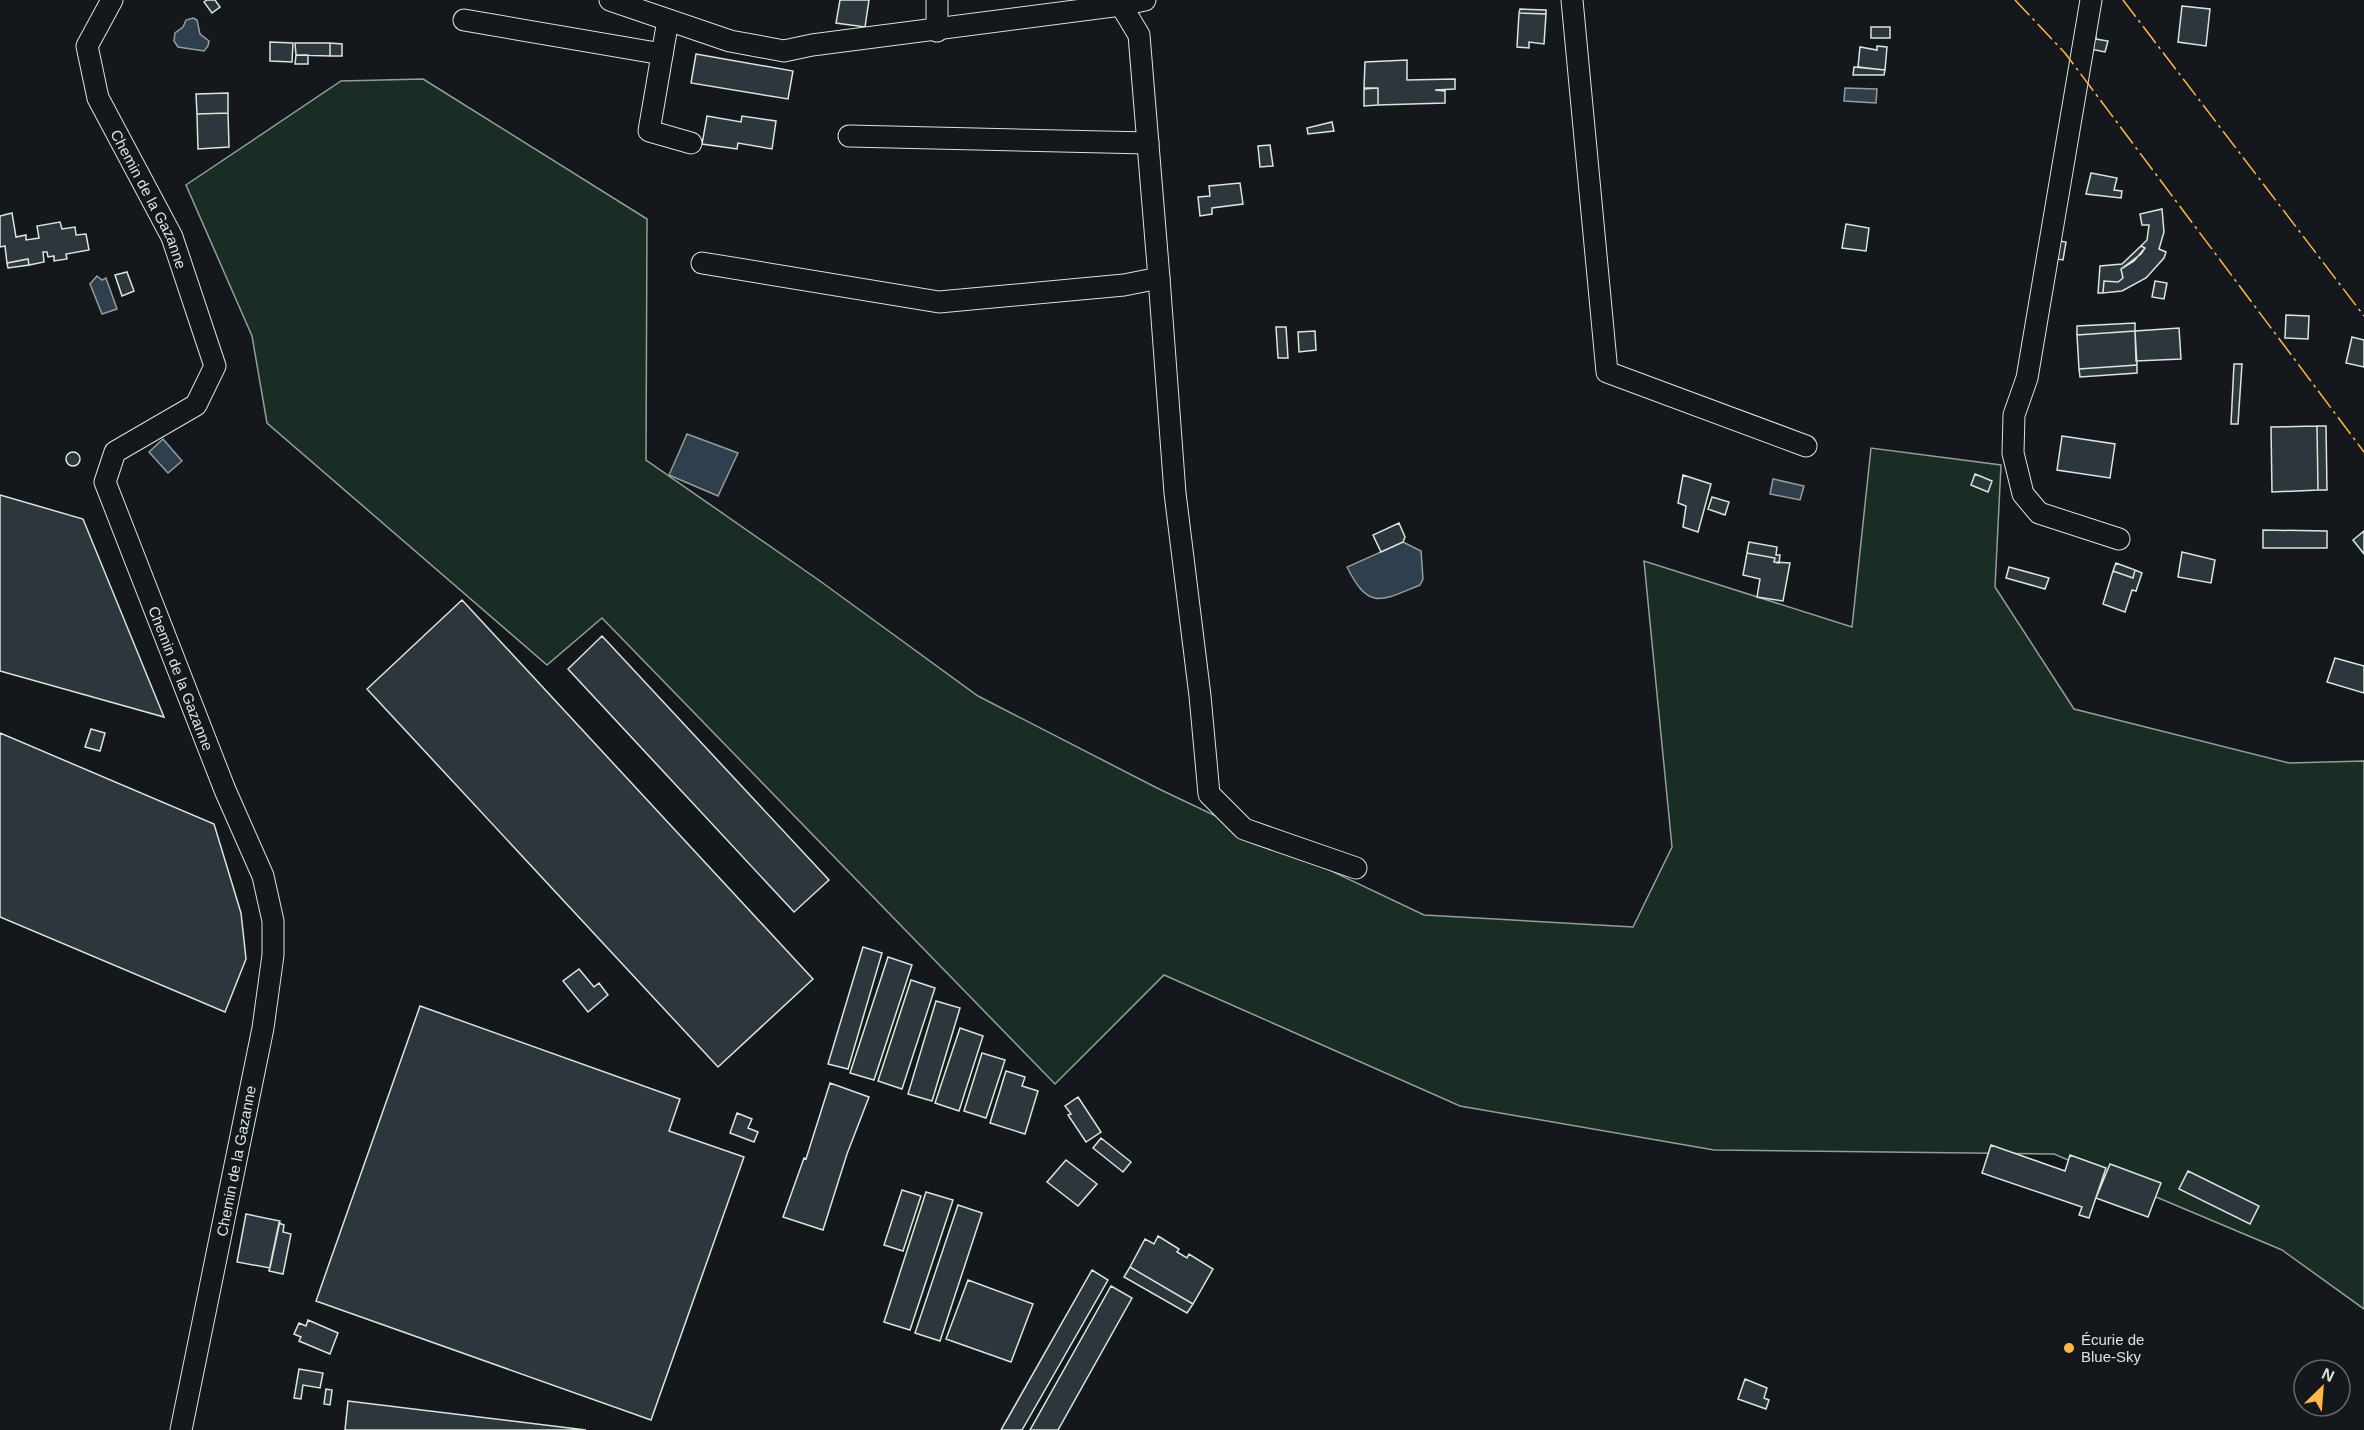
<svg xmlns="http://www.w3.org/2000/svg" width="2364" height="1430" font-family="Arial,sans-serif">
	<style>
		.green { fill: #1a2d24; stroke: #939e99; stroke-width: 1.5 }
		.water { fill: #2f3f4d; stroke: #939e99; stroke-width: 1.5 }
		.building { fill: #2c363c; stroke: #d8e6dc; stroke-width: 1.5 }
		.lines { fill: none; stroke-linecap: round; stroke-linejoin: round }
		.minor-casing { stroke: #d8e6dc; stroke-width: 23 }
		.minor { stroke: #14181c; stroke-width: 21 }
		.power { stroke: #ffb74d; stroke-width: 1.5; stroke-dasharray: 21 4.5 3 4.5; stroke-linecap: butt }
		.poi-dot { fill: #ffb74d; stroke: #14181c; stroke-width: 2 }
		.labels { text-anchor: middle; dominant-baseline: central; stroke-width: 4.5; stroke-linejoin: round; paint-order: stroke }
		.street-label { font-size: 15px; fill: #d8e6dc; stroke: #14181c }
		.poi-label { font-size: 15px; fill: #d8e6dc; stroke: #14181c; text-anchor: start }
	</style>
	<rect width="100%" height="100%" fill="#14181c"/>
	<path class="green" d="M 423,79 L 647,219 L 646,460 L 820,581 L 978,696 L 1159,789 L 1424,915 L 1633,927 L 1672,847 L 1644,561 L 1852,627 L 1871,448 L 2001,465 L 1995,587 L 2074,709 L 2289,763 L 2364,761 L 2364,1309 L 2282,1250 L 2054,1154 L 1714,1150 L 1460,1106 L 1164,975 L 1055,1084 L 602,618 L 547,665 L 267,423 L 252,336 L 186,185 L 341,81 Z"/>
	<path class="water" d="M 193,18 L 197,20 L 200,34 L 209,41 L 208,46 L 204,51 L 178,47 L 174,41 L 175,33 L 183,27 L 186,20 Z
		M 1845,88 L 1877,89 L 1876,103 L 1844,101 Z
		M 97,276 L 102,280 L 106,278 L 117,309 L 102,314 L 90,284 Z
		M 687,434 L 738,453 L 718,496 L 669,475 Z
		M 163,439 L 182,461 L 168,473 L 149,452 Z
		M 1773,479 L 1804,486 L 1800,500 L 1770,494 Z
		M 1403,542 L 1421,551 L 1423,579 L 1420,585 C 1381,601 1369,611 1347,567 Z"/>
	<path class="building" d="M 207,0 L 215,0 L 220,7 L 212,13 L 204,2 Z
		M 840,0 L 869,0 L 865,27 L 836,23 Z
		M 2182,6 L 2210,9 L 2206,46 L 2178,42 Z
		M 1520,9 L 1546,10 L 1546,14 L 1519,13 Z
		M 1519,13 L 1546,14 L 1544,44 L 1529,42 L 1529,48 L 1517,47 Z
		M 1871,27 L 1890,27 L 1890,38 L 1871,38 Z
		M 2093,35 L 2096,36 L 2096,39 L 2108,41 L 2105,52 L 2090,49 Z
		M 270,42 L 293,43 L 292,62 L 270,61 Z
		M 295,43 L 330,43 L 330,56 L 296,55 Z
		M 330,43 L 342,44 L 342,56 L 330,56 Z
		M 1877,46 L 1887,47 L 1885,70 L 1858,67 L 1860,47 L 1877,50 Z
		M 696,54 L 793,71 L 788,99 L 691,83 Z
		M 296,55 L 308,55 L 308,64 L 295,64 Z
		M 1407,60 L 1407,80 L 1455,79 L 1455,89 L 1435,90 L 1445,91 L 1445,103 L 1378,105 L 1378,88 L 1364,88 L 1365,62 Z
		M 1854,67 L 1885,70 L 1884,75 L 1853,75 Z
		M 1378,88 L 1378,105 L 1364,106 L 1364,89 Z
		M 228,93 L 228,113 L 197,114 L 196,94 Z
		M 228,113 L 229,147 L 198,149 L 197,114 Z
		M 707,116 L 741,122 L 742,116 L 776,121 L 772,149 L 738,143 L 737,149 L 702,144 Z
		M 1332,122 L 1334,131 L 1308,134 L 1307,128 Z
		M 1270,145 L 1273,166 L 1260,167 L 1258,146 Z
		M 2091,173 L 2117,178 L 2114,190 L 2122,191 L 2121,198 L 2086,194 Z
		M 1240,183 L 1243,204 L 1212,208 L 1212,214 L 1200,216 L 1198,197 L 1210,196 L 1209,186 Z
		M 2162,209 L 2164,232 L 2159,249 L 2166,252 L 2164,258 L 2146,278 L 2122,291 L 2103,293 L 2104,281 L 2118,282 L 2123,278 L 2121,269 L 2134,261 L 2145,248 L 2141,246 L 2147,240 L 2149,225 L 2142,225 L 2140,214 Z
		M 12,213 L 16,237 L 26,235 L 26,240 L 39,238 L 37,226 L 60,222 L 62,229 L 75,227 L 76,235 L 86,234 L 89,250 L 66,254 L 67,259 L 54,261 L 54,256 L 48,257 L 47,252 L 43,252 L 44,262 L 29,265 L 28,259 L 7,263 L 5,246 L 0,247 L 0,216 Z
		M 1846,224 L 1869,228 L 1866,251 L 1842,248 Z
		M 2054,240 L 2066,242 L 2063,260 L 2051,258 Z
		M 2141,246 L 2145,248 L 2141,254 L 2121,269 L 2123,278 L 2118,282 L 2104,281 L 2103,293 L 2098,293 L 2100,266 L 2122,264 Z
		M 28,259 L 29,265 L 8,268 L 7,263 Z
		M 127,272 L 134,291 L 122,296 L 115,275 Z
		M 2155,281 L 2167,283 L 2164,299 L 2152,297 Z
		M 2286,315 L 2309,316 L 2308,339 L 2285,338 Z
		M 2135,323 L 2135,331 L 2077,335 L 2077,326 Z
		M 1276,327 L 1286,327 L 1288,358 L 1278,358 Z
		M 2179,328 L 2181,359 L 2136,361 L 2135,331 Z
		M 1315,331 L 1316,350 L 1299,352 L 1298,332 Z
		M 2135,331 L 2137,365 L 2079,369 L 2077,335 Z
		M 2352,337 L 2364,340 L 2364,367 L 2346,363 Z
		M 2234,364 L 2242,364 L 2238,424 L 2231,424 Z
		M 2137,365 L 2137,373 L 2080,377 L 2079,369 Z
		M 2317,426 L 2318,490 L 2272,492 L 2271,427 Z
		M 2317,426 L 2326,426 L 2327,490 L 2318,490 Z
		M 2062,436 L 2115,444 L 2110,478 L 2057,470 Z
		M66 459a7 7 0 1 1 14 0a7 7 0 1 1-14 0Z
		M 1975,474 L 1992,481 L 1988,492 L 1971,485 Z
		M 1683,475 L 1711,484 L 1698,532 L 1683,527 L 1686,506 L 1678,503 Z
		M 0,495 L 83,519 L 164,717 L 0,671 Z
		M 1712,497 L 1729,502 L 1725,515 L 1708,509 Z
		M 1399,523 L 1405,537 L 1403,542 L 1381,552 L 1373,535 Z
		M 2263,530 L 2327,531 L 2327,548 L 2263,548 Z
		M 2364,531 L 2364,554 L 2353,540 Z
		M 1749,542 L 1777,547 L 1776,555 L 1780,555 L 1779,563 L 1774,562 L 1775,558 L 1747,553 Z
		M 2182,552 L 2215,560 L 2211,583 L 2178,577 Z
		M 1747,553 L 1775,558 L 1774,562 L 1790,563 L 1783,601 L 1757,597 L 1760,579 L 1743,575 Z
		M 2116,563 L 2135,570 L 2133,578 L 2113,571 Z
		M 2009,567 L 2049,578 L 2045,589 L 2006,578 Z
		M 2135,570 L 2142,573 L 2136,591 L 2132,590 L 2125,612 L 2103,604 L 2113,571 L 2133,578 Z
		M 462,600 L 813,979 L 718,1067 L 367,689 Z
		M 602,636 L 829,880 L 794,912 L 568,669 Z
		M 2335,658 L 2364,666 L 2364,693 L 2327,682 Z
		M 91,729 L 105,733 L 100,751 L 85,747 Z
		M 0,733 L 214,824 L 241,913 L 246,959 L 225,1012 L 0,917 Z
		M 863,947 L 882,953 L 848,1069 L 828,1064 Z
		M 888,957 L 912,965 L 874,1080 L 850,1073 Z
		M 579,969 L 594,987 L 599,983 L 608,995 L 588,1012 L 563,981 Z
		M 911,980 L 935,988 L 902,1089 L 878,1081 Z
		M 936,1001 L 960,1008 L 932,1101 L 908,1094 Z
		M 420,1006 L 680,1099 L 669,1131 L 744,1157 L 651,1420 L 316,1301 Z
		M 960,1028 L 983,1036 L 959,1111 L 935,1103 Z
		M 982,1053 L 1005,1060 L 986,1118 L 964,1111 Z
		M 1006,1071 L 1025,1077 L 1022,1086 L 1038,1091 L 1025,1134 L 990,1123 Z
		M 830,1083 L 869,1097 L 847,1154 L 823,1230 L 783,1217 L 804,1158 L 806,1159 Z
		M 1078,1097 L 1101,1132 L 1086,1142 L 1068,1115 L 1071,1114 L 1065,1106 Z
		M 737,1113 L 752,1119 L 748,1128 L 758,1132 L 754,1142 L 730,1133 Z
		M 1101,1138 L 1131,1162 L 1123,1172 L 1093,1148 Z
		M 1991,1145 L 2065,1171 L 2070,1155 L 2106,1168 L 2089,1218 L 2079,1215 L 2082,1207 L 1982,1173 Z
		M 1066,1160 L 1097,1184 L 1078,1206 L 1047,1182 Z
		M 2110,1164 L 2161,1183 L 2148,1217 L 2096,1198 Z
		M 2188,1171 L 2259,1206 L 2250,1224 L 2179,1189 Z
		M 902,1190 L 921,1196 L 903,1251 L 884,1245 Z
		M 926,1192 L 953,1200 L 910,1330 L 884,1322 Z
		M 958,1205 L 982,1213 L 940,1341 L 915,1333 Z
		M 246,1214 L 280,1221 L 270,1268 L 237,1262 Z
		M 279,1223 L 284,1225 L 283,1232 L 291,1234 L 283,1274 L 269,1271 Z
		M 1158,1236 L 1179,1249 L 1177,1252 L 1187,1258 L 1189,1254 L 1213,1269 L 1193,1304 L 1130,1267 L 1145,1239 L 1154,1244 Z
		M 1130,1267 L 1193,1304 L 1187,1313 L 1124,1277 Z
		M 1092,1270 L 1108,1280 L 1022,1430 L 1001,1430 Z
		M 968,1280 L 1033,1304 L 1011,1362 L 946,1339 Z
		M 1111,1286 L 1132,1298 L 1058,1430 L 1030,1430 Z
		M 308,1320 L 338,1333 L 330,1354 L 299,1341 L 301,1337 L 294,1334 L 299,1323 L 306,1326 Z
		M 299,1369 L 323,1373 L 320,1388 L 303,1385 L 301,1399 L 294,1398 Z
		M 1745,1379 L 1767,1388 L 1764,1398 L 1769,1400 L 1766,1409 L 1738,1399 Z
		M 326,1389 L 332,1390 L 330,1405 L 324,1404 Z
		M 348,1401 L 586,1430 L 345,1430 Z"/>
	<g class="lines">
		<g class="minor-casing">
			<g id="minor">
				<path id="s1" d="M 112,0 L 87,46 L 98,98 L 172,237 L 215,366 L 196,405 L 115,452 L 105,482 L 225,790 L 263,876 L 273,921 L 273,955 L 263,1028 L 181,1430"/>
				<path d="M 610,0 L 730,41 L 784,51 L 812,45 L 1121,5 L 1121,0"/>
				<path d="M 1572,0 L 1607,372 L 1806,446"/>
				<path d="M 2091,0 L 2027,378 L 2014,415 L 2013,453 L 2023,494 L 2039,513 L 2119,539"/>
				<path d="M 464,20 L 662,54"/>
				<path d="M 668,20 L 649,131 L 691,143"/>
				<path d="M 937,31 L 937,0"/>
				<path d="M 849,136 L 1148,143"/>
				<path d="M 702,263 L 939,302 L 1124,285 L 1159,278 L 1139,35 L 1121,5 L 1145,0"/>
				<path d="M 1159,278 L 1175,493 L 1200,696 L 1209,794 L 1244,829 L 1356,868"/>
			</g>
		</g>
		<use href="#minor" class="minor"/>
		<path class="power" d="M 2015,0 L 2065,53 L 2364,452
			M 2123,0 L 2364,316"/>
	</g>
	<circle class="poi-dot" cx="2069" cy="1348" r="6"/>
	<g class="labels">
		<g class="street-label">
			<text stroke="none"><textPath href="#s1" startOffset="219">Chemin de la Gazanne</textPath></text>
			<text stroke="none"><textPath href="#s1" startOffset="778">Chemin de la Gazanne</textPath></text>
			<text transform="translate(236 1161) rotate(-79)">Chemin de la Gazanne</text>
		</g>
		<g class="poi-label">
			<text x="2081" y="1339">Écurie de<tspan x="2081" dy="17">Blue-Sky</tspan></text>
		</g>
	</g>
	<g transform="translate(2322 1388) rotate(25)"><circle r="28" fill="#14181c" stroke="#626a69" stroke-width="1.5"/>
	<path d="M0-4.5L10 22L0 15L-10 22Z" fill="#ffb74d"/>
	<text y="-9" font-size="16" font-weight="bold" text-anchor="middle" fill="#d8e6dc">N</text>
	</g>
</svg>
